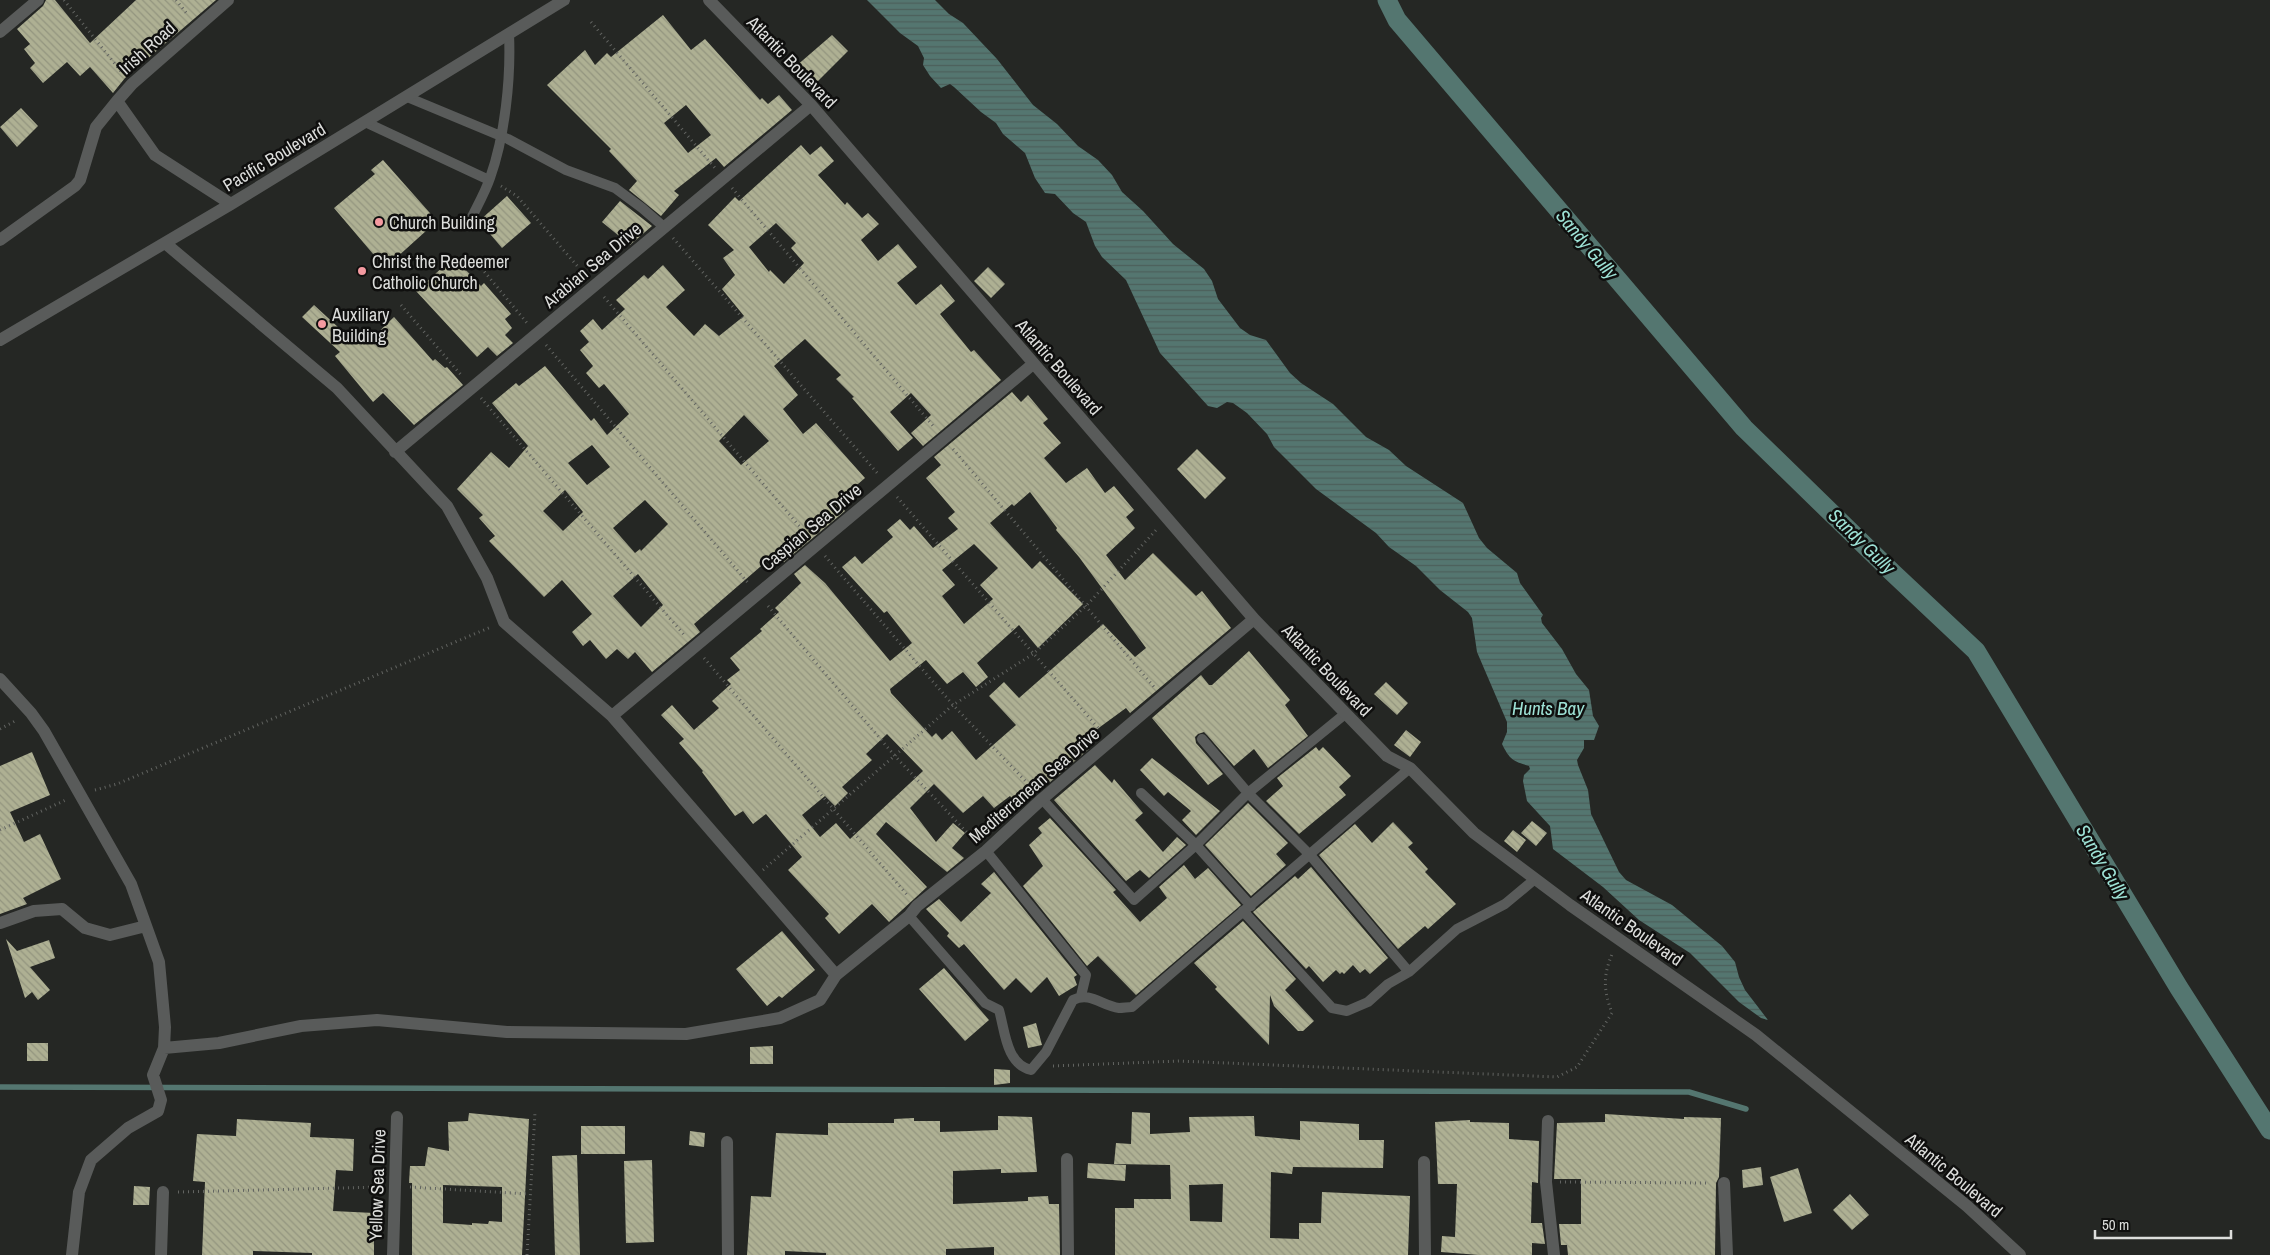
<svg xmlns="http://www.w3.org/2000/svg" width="2270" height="1255" font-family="'Archivo Narrow',sans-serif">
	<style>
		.water { fill: url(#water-rules) }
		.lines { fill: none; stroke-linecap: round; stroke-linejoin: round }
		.stream { stroke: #547670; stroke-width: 5.5 }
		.canal { stroke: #547670; stroke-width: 19 }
		.building { fill: url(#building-back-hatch); fill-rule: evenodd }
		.path { stroke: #626461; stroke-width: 3; stroke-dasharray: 1 4; stroke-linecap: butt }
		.lane { stroke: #595b5a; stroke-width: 10 }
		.street { stroke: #595b5a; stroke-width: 12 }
		.poi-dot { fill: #f49aa0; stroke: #0f0f0e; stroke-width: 2 }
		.labels { text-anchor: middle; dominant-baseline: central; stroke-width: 5; stroke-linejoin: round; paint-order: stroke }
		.street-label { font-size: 18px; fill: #dddedc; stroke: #0f0f0e }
		.poi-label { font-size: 18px; fill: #dddedc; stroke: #0f0f0e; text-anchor: start }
		.water-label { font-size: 19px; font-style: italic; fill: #9ee2d6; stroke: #0f0f0e }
	</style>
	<defs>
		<pattern id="water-rules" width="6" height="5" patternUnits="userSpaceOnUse" patternTransform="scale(1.25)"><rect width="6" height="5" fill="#547670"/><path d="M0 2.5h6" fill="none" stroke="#4c5f5b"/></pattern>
		<pattern id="building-back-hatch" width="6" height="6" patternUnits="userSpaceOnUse" patternTransform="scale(1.25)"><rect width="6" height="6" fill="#aeb093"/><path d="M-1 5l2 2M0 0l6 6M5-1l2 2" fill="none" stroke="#93957f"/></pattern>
	</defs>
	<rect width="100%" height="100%" fill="#252724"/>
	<path class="water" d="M 867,0 L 935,0 L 949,14 L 963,23 L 997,59 L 1033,105 L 1057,124 L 1078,146 L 1098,160 L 1112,175 L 1122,192 L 1143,211 L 1173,244 L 1204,269 L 1212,281 L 1218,299 L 1240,328 L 1250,335 L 1266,340 L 1290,373 L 1301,383 L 1333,404 L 1366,437 L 1389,450 L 1406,466 L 1463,503 L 1479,538 L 1487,548 L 1517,573 L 1520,583 L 1543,615 L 1541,618 L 1542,623 L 1562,649 L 1576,674 L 1589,690 L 1593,716 L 1599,726 L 1594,740 L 1584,740 L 1584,748 L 1577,760 L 1578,765 L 1588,790 L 1591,814 L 1619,872 L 1626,880 L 1672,905 L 1722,946 L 1735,962 L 1739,977 L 1745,990 L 1768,1020 L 1761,1018 L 1739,1002 L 1690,953 L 1639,920 L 1603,887 L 1553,849 L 1550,826 L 1527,801 L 1523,781 L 1524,775 L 1530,769 L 1529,766 C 1513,761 1510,760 1502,744 L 1507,732 L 1507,722 L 1477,652 L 1472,618 L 1468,612 L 1440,590 L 1416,566 L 1389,547 L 1376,533 L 1316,489 L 1274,447 L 1267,434 L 1247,413 L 1233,403 L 1227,402 L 1217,408 L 1208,406 L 1160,353 L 1126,280 L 1102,257 L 1095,246 L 1086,222 L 1073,213 L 1055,194 L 1045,193 L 1035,178 L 1025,153 L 1003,134 L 996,123 L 981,112 L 954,87 L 950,84 L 941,88 L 930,76 L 923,65 L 924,58 L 918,46 L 900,33 Z"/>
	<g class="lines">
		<path class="stream" d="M 0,1087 L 1689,1092 L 1746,1109"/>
		<path class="canal" d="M 1387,0 L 1397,20 L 1744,428 L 1893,573 L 1976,651 L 2179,988 L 2270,1130"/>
	</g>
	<path class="building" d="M 46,0 L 55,0 L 90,43 L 136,0 L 216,0 L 125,78 L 113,93 L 90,67 L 80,76 L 67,62 L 43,83 L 30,68 L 35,63 L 24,49 L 30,44 L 17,29 L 43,6 Z
		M 663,15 L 691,50 L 705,39 L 760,100 L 762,98 L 768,104 L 779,95 L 792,110 L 724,167 L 716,158 L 674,191 L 679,195 L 661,216 L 629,190 L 637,181 L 609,151 L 611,149 L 547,85 L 585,50 L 595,65 L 607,53 L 611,57 ZM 686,105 L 711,135 L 688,153 L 664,123 Z
		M 832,35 L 848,51 L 812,87 L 795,67 Z
		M 21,108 L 38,126 L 17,147 L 0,127 Z
		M 801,145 L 810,155 L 821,146 L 834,161 L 818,175 L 845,205 L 847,202 L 862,218 L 868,213 L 879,224 L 861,240 L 878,261 L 898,244 L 917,267 L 897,283 L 916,305 L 941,284 L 955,301 L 940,314 L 971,352 L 974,350 L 1001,380 L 923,446 L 911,433 L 931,415 L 911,393 L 890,412 L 913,438 L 898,451 L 852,398 L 854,397 L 836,379 L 841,375 L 805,339 L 774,366 L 798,395 L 783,409 L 803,434 L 816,423 L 865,478 L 837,502 L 845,511 L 784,562 L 776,553 L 694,624 L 700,632 L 652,672 L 635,652 L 628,659 L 617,649 L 606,659 L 590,640 L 583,646 L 572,632 L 592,614 L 562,580 L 544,597 L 489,541 L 495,536 L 479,518 L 483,515 L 457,489 L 491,452 L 509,468 L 528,446 L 492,403 L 516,383 L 519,386 L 545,366 L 591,421 L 594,418 L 607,435 L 629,414 L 604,384 L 599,388 L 586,373 L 593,366 L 580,350 L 589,342 L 580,331 L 593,319 L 602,330 L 625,309 L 616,300 L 644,275 L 648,279 L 663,265 L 685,290 L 666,307 L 694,336 L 705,324 L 719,336 L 744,316 L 722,289 L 735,275 L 723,258 L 734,250 L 708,225 L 735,197 L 739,201 ZM 776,223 L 796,243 L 791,248 L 804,263 L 784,284 L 770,270 L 769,272 L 749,247 ZM 744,415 L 769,441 L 741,465 L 719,441 ZM 592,445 L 610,467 L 587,485 L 568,463 ZM 565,490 L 583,512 L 563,531 L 543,511 ZM 645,500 L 668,524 L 641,551 L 640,549 L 635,553 L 613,528 ZM 638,574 L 663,605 L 641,627 L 613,596 Z
		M 383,160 L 437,221 L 385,268 L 334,208 L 375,174 L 371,170 Z
		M 507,196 L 531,223 L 502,248 L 479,221 Z
		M 620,201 L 652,226 L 630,245 L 602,222 Z
		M 453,258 L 461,261 L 464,268 L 481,286 L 484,283 L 511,314 L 505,319 L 512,328 L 505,335 L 513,343 L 497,356 L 488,347 L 477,357 L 416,291 Z
		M 988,267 L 1005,284 L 991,298 L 974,281 Z
		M 314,305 L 352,340 L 359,334 L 367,343 L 394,317 L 433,361 L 435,359 L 445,368 L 447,367 L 463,385 L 414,425 L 383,393 L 373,402 L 335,356 L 340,352 L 302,317 Z
		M 1012,392 L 1021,402 L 1028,395 L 1048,419 L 1043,423 L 1061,443 L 1044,458 L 1066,483 L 1087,468 L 1105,493 L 1114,486 L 1134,510 L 1126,517 L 1135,528 L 1106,555 L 1125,580 L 1153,553 L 1196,596 L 1202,591 L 1231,628 L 1130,713 L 1126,708 L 1100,727 L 1083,742 L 1089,749 L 1043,788 L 1040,785 L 1018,805 L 1010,796 L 994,808 L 983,796 L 963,813 L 934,784 L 910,808 L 936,842 L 953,823 L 965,833 L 952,848 L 964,858 L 947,872 L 886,822 L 876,834 L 927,887 L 889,922 L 872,904 L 839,934 L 825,918 L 829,914 L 788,870 L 802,857 L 766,814 L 753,824 L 743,811 L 735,816 L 702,772 L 703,771 L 679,743 L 684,739 L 661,715 L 672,705 L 694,730 L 719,708 L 712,701 L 731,684 L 727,680 L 740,670 L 730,658 L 762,631 L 760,629 L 779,612 L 775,608 L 801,583 L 794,574 L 805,565 L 825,583 L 890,661 L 912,643 L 887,611 L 884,613 L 842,567 L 855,556 L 862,564 L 893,537 L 887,530 L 900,519 L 910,530 L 914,526 L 933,548 L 958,529 L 948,518 L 955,512 L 926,478 L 941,465 L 934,457 ZM 1030,492 L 1057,528 L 1056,530 L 1079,557 L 1146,648 L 1135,657 L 1103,624 L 1019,698 L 1004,682 L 989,696 L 1016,725 L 976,760 L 952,731 L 942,740 L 936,733 L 932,737 L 891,693 L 890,689 L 926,660 L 947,684 L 963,672 L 976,687 L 988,677 L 977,663 L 1019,625 L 1038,648 L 1083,604 L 1040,561 L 1032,569 L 990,523 L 1012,504 L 1014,506 ZM 974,544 L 998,568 L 980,585 L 993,599 L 964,624 L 942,596 L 955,585 L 942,570 ZM 887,734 L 923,771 L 850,839 L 836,823 L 820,837 L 802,815 L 825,796 L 835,806 L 848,793 L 842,787 L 872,760 L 866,754 Z
		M 1197,449 L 1226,478 L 1205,499 L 1177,469 Z
		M 1249,651 L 1290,700 L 1285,705 L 1308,736 L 1268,768 L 1254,749 L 1234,766 L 1207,735 L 1204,732 L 1198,734 L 1195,737 L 1196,743 L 1223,774 L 1208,785 L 1152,718 L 1201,675 L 1209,685 L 1212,685 Z
		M 1386,682 L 1408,703 L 1397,715 L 1374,694 Z
		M 1406,730 L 1421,742 L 1410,757 L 1394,745 Z
		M 1316,747 L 1319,751 L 1323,747 L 1351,776 L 1339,787 L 1346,795 L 1299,834 L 1266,801 L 1283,786 L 1277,778 Z
		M 32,752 L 50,795 L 10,812 L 24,842 L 40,834 L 61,879 L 23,898 L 27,904 L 0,914 L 0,766 Z
		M 1152,758 L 1220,811 L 1196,835 L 1182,820 L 1191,811 L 1168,792 L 1164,796 L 1140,770 Z
		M 1095,765 L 1112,783 L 1114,779 L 1143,813 L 1135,820 L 1163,852 L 1177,837 L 1186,845 L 1149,878 L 1140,870 L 1126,881 L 1054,800 Z
		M 1248,803 L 1288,843 L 1276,854 L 1286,865 L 1251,896 L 1205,845 Z
		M 1050,818 L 1116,890 L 1113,892 L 1140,922 L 1167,898 L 1159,887 L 1184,865 L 1195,879 L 1208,868 L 1241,905 L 1136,995 L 1098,956 L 1087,966 L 1023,886 L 1043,866 L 1029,845 L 1042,833 L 1038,828 Z
		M 1532,821 L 1547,833 L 1536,846 L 1521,833 Z
		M 1393,822 L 1413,843 L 1408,847 L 1428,869 L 1425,872 L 1456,904 L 1428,929 L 1425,926 L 1398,949 L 1319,855 L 1355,824 L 1372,843 Z
		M 1513,830 L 1526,840 L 1517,852 L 1504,841 Z
		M 1311,867 L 1388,958 L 1370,974 L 1365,969 L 1360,973 L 1353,965 L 1344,974 L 1342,972 L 1340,974 L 1336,970 L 1323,982 L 1309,966 L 1306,969 L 1253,912 L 1295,876 L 1298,879 Z
		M 994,872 L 1077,975 L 1074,977 L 1077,985 L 1059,996 L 1047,977 L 1031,993 L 1016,978 L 1004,990 L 964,944 L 959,948 L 947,936 L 949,933 L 926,909 L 939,899 L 961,922 L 991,893 L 981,884 Z
		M 1243,921 L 1296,979 L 1285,990 L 1314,1021 L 1303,1031 L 1298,1031 L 1274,1006 L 1270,995 L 1269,1045 L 1215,989 L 1217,987 L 1194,963 Z
		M 782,931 L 815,970 L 782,998 L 779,996 L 767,1006 L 736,969 Z
		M 6,939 L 17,951 L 49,940 L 55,958 L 30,967 L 50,990 L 38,1000 L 32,992 L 25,998 Z
		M 944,968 L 989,1020 L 965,1041 L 919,989 Z
		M 1036,1023 L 1042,1045 L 1028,1048 L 1023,1027 Z
		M 27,1043 L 48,1043 L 48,1061 L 27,1061 Z
		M 773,1046 L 773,1064 L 750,1064 L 750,1047 Z
		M 994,1069 L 1010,1070 L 1010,1083 L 994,1085 Z
		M 1132,1112 L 1150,1113 L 1150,1134 L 1190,1132 L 1189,1117 L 1254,1116 L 1255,1136 L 1300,1140 L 1300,1121 L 1359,1124 L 1359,1140 L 1384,1140 L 1383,1168 L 1293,1167 L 1292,1174 L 1271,1172 L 1270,1238 L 1299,1239 L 1299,1223 L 1321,1223 L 1322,1192 L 1410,1196 L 1408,1255 L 1115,1255 L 1115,1208 L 1134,1208 L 1134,1199 L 1171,1199 L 1170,1165 L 1114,1164 L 1116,1143 L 1131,1144 ZM 1223,1184 L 1222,1222 L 1190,1221 L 1189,1185 Z
		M 469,1113 L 529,1119 L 522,1255 L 412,1255 L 412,1183 L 409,1183 L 410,1166 L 425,1166 L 428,1147 L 449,1151 L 448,1122 L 468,1121 ZM 443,1185 L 502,1187 L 502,1222 L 489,1221 L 488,1224 L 472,1223 L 472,1225 L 443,1223 Z
		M 1605,1114 L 1684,1119 L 1684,1117 L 1721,1118 L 1719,1177 L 1716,1183 L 1715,1255 L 1568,1255 L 1567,1245 L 1561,1245 L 1559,1224 L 1581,1224 L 1581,1179 L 1554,1179 L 1557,1123 L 1605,1122 Z
		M 998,1116 L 1032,1117 L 1037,1172 L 1001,1173 L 1001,1169 L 953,1171 L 953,1204 L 1028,1201 L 1028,1197 L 1048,1196 L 1049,1204 L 1059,1204 L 1060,1255 L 994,1255 L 994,1247 L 946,1249 L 946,1255 L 826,1255 L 826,1253 L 785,1251 L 785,1255 L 747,1255 L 751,1196 L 771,1197 L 776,1133 L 828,1135 L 828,1123 L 894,1123 L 894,1119 L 914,1118 L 914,1121 L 940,1121 L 940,1132 L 998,1130 Z
		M 237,1119 L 311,1123 L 310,1137 L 354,1139 L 353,1171 L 336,1170 L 333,1211 L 374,1213 L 374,1255 L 312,1255 L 312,1253 L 253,1251 L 253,1255 L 202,1255 L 205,1182 L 193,1181 L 197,1134 L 236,1136 Z
		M 1470,1120 L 1470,1122 L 1509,1123 L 1509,1139 L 1539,1141 L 1538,1183 L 1532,1182 L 1531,1223 L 1542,1223 L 1545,1244 L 1532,1243 L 1532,1255 L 1479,1255 L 1441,1252 L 1442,1236 L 1455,1237 L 1457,1184 L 1438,1184 L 1435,1122 Z
		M 581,1126 L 625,1126 L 625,1154 L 581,1154 Z
		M 690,1131 L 705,1133 L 704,1147 L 689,1145 Z
		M 577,1155 L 580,1255 L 555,1255 L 552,1156 Z
		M 652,1160 L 654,1242 L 626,1243 L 624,1161 Z
		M 1088,1163 L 1126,1165 L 1125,1181 L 1087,1178 Z
		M 1761,1167 L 1763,1185 L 1743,1188 L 1742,1170 Z
		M 1798,1168 L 1812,1213 L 1784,1222 L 1770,1177 Z
		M 134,1186 L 150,1187 L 149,1205 L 133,1205 Z
		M 1850,1194 L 1869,1215 L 1852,1230 L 1833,1210 Z"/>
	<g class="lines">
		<path class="path" d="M 64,0 L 123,74
			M 176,0 L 188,15
			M 591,22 L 715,168
			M 501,186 L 517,196 L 585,275
			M 732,188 L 934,427
			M 673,238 L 879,475
			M 478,264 L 527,323
			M 604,297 L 806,534
			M 401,305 L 462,376
			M 546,345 L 749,584
			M 481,398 L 685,636
			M 953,449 L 1154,687
			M 897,497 L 1100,730
			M 825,556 L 953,705 L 1032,788
			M 768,606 L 894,755 L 975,841
			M 704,658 L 908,896
			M 0,729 L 17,720
			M 95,790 L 117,784 L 491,627
			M 0,830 L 68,799
			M 763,870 L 953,705 L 1033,654 L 1087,605 L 1158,528
			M 1053,1066 L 1179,1061 L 1557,1077 L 1577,1067 L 1612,1013 C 1603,989 1603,975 1613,952
			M 1560,1182 L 1709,1183
			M 410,1187 L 529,1194
			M 178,1192 L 381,1187
			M 527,1255 L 535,1112"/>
		<path class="lane" d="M 407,97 L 508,139 L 566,170 L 615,188 L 642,208 L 664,227
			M 365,122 L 489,180
			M 469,223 C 476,208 485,193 490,178 C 505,136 511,78 509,34
			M 1202,739 L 1248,793 L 1310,855 L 1409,972
			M 1141,793 L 1196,845 L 1251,906
			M 1042,799 L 1134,900 L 1196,845 L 1248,793 L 1345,714
			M 986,851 L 1086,975 L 1081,996
			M 1243,911 L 1332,1008 L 1347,1011 L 1368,1002 L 1388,984 L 1409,972 L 1457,929 L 1505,904 L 1535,879
			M 909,916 L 985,1003 L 999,1010 C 1005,1031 1006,1064 1031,1070 L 1046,1052 L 1073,1000 C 1090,991 1102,1006 1119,1008 C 1123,1008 1128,1007 1132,1007 L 1410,768"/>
		<path class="street" d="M 709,0 L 811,105 L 1254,619 L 1387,756 L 1410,768 L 1474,833 L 1570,905 L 1756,1035 L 1967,1206 L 2020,1255
			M 0,32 L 38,0
			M 117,101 L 155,155 L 231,204
			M 0,240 L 75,186 L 80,180 L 96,127 L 117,101 L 132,84 L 228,0
			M 165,243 L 337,388 L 447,506 L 487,578 L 504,622 L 612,716 L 836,975
			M 0,340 L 231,204 L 564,0
			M 395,452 L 811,105
			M 0,679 L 31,713 L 44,731 L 131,884 L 159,962 L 165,1027 L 164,1048 L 153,1075 L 161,1100 L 158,1111 L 128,1128 L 91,1160 L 79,1192 L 72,1255
			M 612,716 L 1033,364
			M 0,923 L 34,911 L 62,909 L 85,928 L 110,935 L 146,926
			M 164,1048 L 219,1043 L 301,1026 L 377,1020 L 507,1032 L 686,1034 L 780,1018 L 820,1000 L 836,975 L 909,916 L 917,906 L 986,851 L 1042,799 L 1254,619
			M 1548,1121 L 1546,1182 L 1554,1255
			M 727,1142 L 728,1255
			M 1067,1159 L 1068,1255
			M 1424,1162 L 1425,1255
			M 1724,1183 L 1727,1255
			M 161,1255 L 163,1192
			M 393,1255 L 397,1117"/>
	</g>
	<g class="poi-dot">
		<circle cx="379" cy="222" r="5"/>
		<circle cx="362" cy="271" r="5"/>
		<circle cx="322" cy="324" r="5"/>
	</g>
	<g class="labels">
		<g class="street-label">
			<text transform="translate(147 48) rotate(-42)">Irish Road</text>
			<text transform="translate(792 62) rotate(46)">Atlantic Boulevard</text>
			<text transform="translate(274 157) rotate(-31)">Pacific Boulevard</text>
			<text transform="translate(592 265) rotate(-40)">Arabian Sea Drive</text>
			<text transform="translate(1059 367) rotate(49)">Atlantic Boulevard</text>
			<text transform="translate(811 527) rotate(-40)">Caspian Sea Drive</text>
			<text transform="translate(1327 670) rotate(46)">Atlantic Boulevard</text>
			<text transform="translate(1034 785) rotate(-41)">Mediterranean Sea Drive</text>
			<text transform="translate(1632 927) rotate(35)">Atlantic Boulevard</text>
			<text transform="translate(1954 1175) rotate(40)">Atlantic Boulevard</text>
			<text transform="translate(377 1185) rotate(-88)">Yellow Sea Drive</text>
		</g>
		<g class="poi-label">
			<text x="389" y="222">Church Building</text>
			<text x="372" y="261">Christ the Redeemer<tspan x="372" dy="21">Catholic Church</tspan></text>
			<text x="332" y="314">Auxiliary<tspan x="332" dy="21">Building</tspan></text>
		</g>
		<g class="water-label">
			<text transform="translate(1587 244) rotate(50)">Sandy Gully</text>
			<text transform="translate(1862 541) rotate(44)">Sandy Gully</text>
			<text x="1548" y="708">Hunts Bay</text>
			<text transform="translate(2103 862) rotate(59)">Sandy Gully</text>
		</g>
	</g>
	<path d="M2095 1230v8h136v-8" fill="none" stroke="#dddedc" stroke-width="2.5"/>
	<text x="2102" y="1230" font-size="15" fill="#dddedc" stroke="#0f0f0e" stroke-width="4" paint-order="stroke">50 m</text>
</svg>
